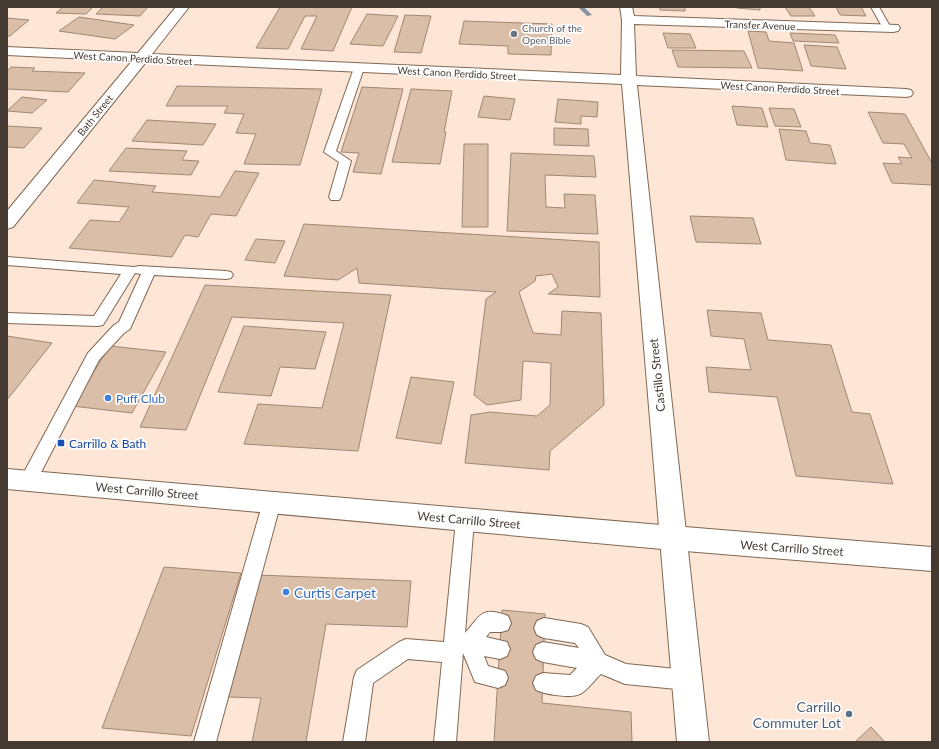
<svg xmlns="http://www.w3.org/2000/svg" width="939" height="749" font-family="Lato,sans-serif">
	<style>
		.lines { fill: none; stroke-linecap: round; stroke-linejoin: round }
		.stream { fill: #8793a3; fill-rule: evenodd }
		.building { fill: #dbbea8; stroke: #a08773 }
		.lane-casing { stroke: #806855; stroke-width: 2 }
		.street-casing { stroke: #806855; stroke-width: 2 }
		.secondary-casing { stroke: #806855; stroke-width: 2 }
		.lane { fill: #fff; fill-rule: evenodd }
		.street { fill: #fff; fill-rule: evenodd }
		.secondary { fill: #fff; fill-rule: evenodd }
		.worship-dot { fill: #6b7280; stroke: #fff; stroke-width: 1.5 }
		.shop-dot { fill: #3f7fe0; stroke: #fff; stroke-width: 1.5 }
		.transit-dot { fill: #1a4fb4; stroke: #fff; stroke-width: 1.5 }
		.service-dot { fill: #5c6f8a; stroke: #fff; stroke-width: 1.5 }
		.labels { text-anchor: middle; dominant-baseline: central; stroke-width: 3.5; stroke-linejoin: round; paint-order: stroke }
		.far-street-label { font-size: 10px; fill: #453a32; stroke: #fff }
		.far-worship-label { font-size: 10px; fill: #5b616d; stroke: #fff; text-anchor: start }
		.street-label { font-size: 12px; fill: #453a32; stroke: #fff }
		.shop-label { font-size: 12px; fill: #366cbe; stroke: #fff; text-anchor: start }
		.transit-label { font-size: 12px; fill: #164399; stroke: #fff; text-anchor: start }
		.near-shop-label { font-size: 14px; fill: #366cbe; stroke: #fff; text-anchor: start }
		.near-service-label { font-size: 14px; fill: #4e5e75; stroke: #fff; text-anchor: end }
	</style>
	<rect width="100%" height="100%" fill="#fde6d5"/>
	<g class="lines">
		<path class="stream" d="M 578,7 L 584,7 L 592,15 L 587,16 Z"/>
	</g>
	<path class="building" d="M 63,7 L 93,7 L 86,14 L 56,13 Z
		M 103,7 L 148,7 L 140,16 L 96,14 Z
		M 280,7 L 352,7 L 333,51 L 301,49 L 317,16 L 305,16 L 288,49 L 256,48 Z
		M 660,7 L 685,7 L 685,11 L 660,10 Z
		M 737,7 L 760,7 L 760,10 L 737,8 Z
		M 785,7 L 809,7 L 815,16 L 791,16 Z
		M 836,7 L 861,7 L 866,16 L 840,15 Z
		M 367,14 L 398,16 L 383,46 L 350,44 Z
		M 405,15 L 431,16 L 421,53 L 394,52 Z
		M 79,17 L 134,25 L 115,39 L 59,31 Z
		M 7,18 L 29,20 L 10,36 L 7,36 Z
		M 464,21 L 552,24 L 551,55 L 508,54 L 508,46 L 459,44 Z
		M 748,31 L 766,32 L 769,41 L 794,43 L 803,71 L 758,68 Z
		M 663,33 L 690,34 L 696,48 L 668,48 Z
		M 790,33 L 835,35 L 839,43 L 793,41 Z
		M 804,45 L 837,47 L 846,69 L 811,66 Z
		M 672,50 L 744,51 L 752,68 L 678,67 Z
		M 11,67 L 35,68 L 32,71 L 85,73 L 68,92 L 7,89 L 7,71 Z
		M 177,86 L 322,89 L 300,165 L 244,164 L 256,134 L 236,133 L 244,114 L 224,113 L 228,106 L 166,106 Z
		M 362,87 L 403,89 L 381,174 L 353,172 L 359,153 L 341,152 Z
		M 411,89 L 452,91 L 444,132 L 446,132 L 440,164 L 392,162 Z
		M 484,96 L 515,99 L 510,120 L 478,117 Z
		M 22,97 L 47,100 L 32,113 L 7,111 Z
		M 558,99 L 598,102 L 597,117 L 581,116 L 581,124 L 555,122 Z
		M 732,106 L 762,108 L 768,127 L 737,125 Z
		M 769,108 L 794,109 L 801,127 L 775,126 Z
		M 868,112 L 905,114 L 932,163 L 932,185 L 892,183 L 883,163 L 902,164 L 898,157 L 912,158 L 904,144 L 883,143 Z
		M 147,120 L 216,124 L 203,145 L 132,141 Z
		M 7,126 L 42,128 L 24,148 L 7,147 Z
		M 554,128 L 588,129 L 589,146 L 554,145 Z
		M 779,129 L 806,131 L 810,143 L 830,145 L 836,164 L 786,160 Z
		M 464,144 L 488,144 L 488,227 L 462,227 Z
		M 126,148 L 187,151 L 182,160 L 199,161 L 191,175 L 109,171 Z
		M 511,153 L 594,156 L 596,177 L 545,175 L 546,207 L 565,208 L 564,194 L 595,195 L 598,234 L 507,231 Z
		M 235,171 L 259,173 L 236,216 L 211,214 L 198,237 L 185,235 L 172,257 L 69,248 L 90,220 L 119,222 L 129,207 L 77,203 L 94,180 L 156,186 L 152,192 L 220,197 Z
		M 690,216 L 753,218 L 761,244 L 696,242 Z
		M 304,224 L 599,242 L 600,297 L 548,294 L 558,287 L 552,274 L 536,276 L 535,281 L 519,292 L 533,333 L 561,335 L 562,311 L 601,313 L 604,405 L 550,451 L 549,470 L 465,463 L 471,415 L 490,412 L 537,416 L 550,405 L 551,363 L 523,361 L 521,400 L 487,405 L 474,395 L 486,299 L 496,292 L 359,283 L 357,268 L 338,280 L 284,276 Z
		M 256,239 L 285,241 L 275,263 L 245,260 Z
		M 205,285 L 391,295 L 358,451 L 244,444 L 258,404 L 322,408 L 344,323 L 232,317 L 186,430 L 140,427 Z
		M 707,310 L 761,313 L 768,340 L 831,345 L 852,412 L 870,414 L 893,484 L 796,476 L 777,397 L 709,392 L 706,367 L 751,370 L 744,339 L 711,336 Z
		M 244,326 L 326,332 L 315,369 L 280,367 L 271,396 L 218,392 Z
		M 7,336 L 52,343 L 7,400 Z
		M 110,346 L 166,352 L 132,413 L 72,406 Z
		M 411,377 L 454,382 L 441,444 L 396,438 Z
		M 164,567 L 241,573 L 191,736 L 102,728 Z
		M 258,575 L 411,581 L 407,627 L 326,624 L 306,742 L 252,742 L 261,698 L 228,697 Z
		M 502,610 L 545,614 L 542,703 L 631,712 L 632,742 L 494,742 Z
		M 871,727 L 885,742 L 855,742 Z"/>
	<g class="lines">
		<g class="lane-casing">
			<path id="lane" d="M 871,7 L 879,7 L 891,28 L 890,30 L 884,30 Z
				M 359,65 L 364,68 L 336,151 L 351,161 L 341,197 L 339,200 L 331,200 L 329,197 L 339,162 L 324,152 L 354,68 Z
				M 7,257 L 134,267 L 139,266 L 226,271 L 231,272 L 233,275 L 231,278 L 226,279 L 154,275 L 130,329 L 124,333 L 99,360 L 34,486 L 28,488 L 22,486 L 20,481 L 22,476 L 88,353 L 114,325 L 119,322 L 141,274 L 135,273 L 103,325 L 98,326 L 7,323 L 7,313 L 94,316 L 121,274 L 7,265 Z
				M 272,495 L 278,497 L 281,502 L 216,742 L 194,742 L 263,502 L 266,497 Z
				M 465,512 L 471,515 L 474,520 L 465,633 C 480,617 480,605 508,616 L 511,623 L 508,630 L 501,632 L 490,632 L 486,637 L 507,642 L 510,649 L 507,656 L 500,659 L 484,656 L 488,666 L 505,671 L 508,678 L 505,685 L 498,688 L 475,682 L 463,653 L 456,742 L 434,742 L 442,662 L 408,659 L 373,683 L 365,742 L 343,742 L 354,677 L 357,670 L 399,642 L 406,639 L 444,642 L 456,520 L 459,515 Z
				M 544,618 L 581,624 L 588,627 L 605,655 L 626,664 L 687,670 L 694,673 L 697,680 L 694,687 L 687,690 L 625,684 L 601,674 C 594,680 588,690 580,694 C 571,699 545,694 536,690 L 533,683 L 536,676 L 543,673 L 570,675 L 577,668 L 543,662 L 536,659 L 533,652 L 536,645 L 543,642 L 579,648 L 575,643 L 544,638 L 537,635 L 534,628 L 537,621 Z"/>
		</g>
		<g class="street-casing">
			<path id="street" d="M 176,7 L 189,7 L 152,54 L 621,75 L 622,20 L 620,7 L 632,7 L 634,16 L 898,25 L 900,28 L 898,31 L 893,32 L 634,24 L 636,76 L 906,89 L 911,90 L 913,93 L 911,96 L 906,97 L 637,85 L 709,742 L 677,742 L 622,84 L 146,62 L 13,227 L 7,229 L 7,211 L 132,61 L 7,55 L 7,47 L 138,53 Z"/>
		</g>
		<g class="secondary-casing">
			<path id="secondary" d="M 7,469 L 673,526 L 932,547 L 932,571 L 673,550 L 7,489 Z"/>
		</g>
		<use href="#lane" class="lane"/>
		<use href="#street" class="street"/>
		<use href="#secondary" class="secondary"/>
	</g>
	<circle class="worship-dot" cx="514" cy="34" r="4"/>
	<g class="shop-dot">
		<circle cx="108" cy="398" r="4"/>
		<circle cx="286" cy="592" r="4"/>
	</g>
	<rect class="transit-dot" x="57" y="439" width="8" height="8" rx="2"/>
	<circle class="service-dot" cx="849" cy="714" r="4"/>
	<g class="labels">
		<g class="far-street-label">
			<text transform="translate(760 25) rotate(2)">Transfer Avenue</text>
			<text transform="translate(133 58) rotate(3)">West Canon Perdido Street</text>
			<text transform="translate(457 73) rotate(3)">West Canon Perdido Street</text>
			<text transform="translate(780 88) rotate(3)">West Canon Perdido Street</text>
			<text transform="translate(95 115) rotate(-51)">Bath Street</text>
		</g>
		<g class="far-worship-label">
			<text x="522" y="28">Church of the<tspan x="522" dy="12">Open Bible</tspan></text>
		</g>
		<g class="street-label">
			<text transform="translate(657 375) rotate(-96)">Castillo Street</text>
			<text transform="translate(147 491) rotate(5)">West Carrillo Street</text>
			<text transform="translate(469 520) rotate(5)">West Carrillo Street</text>
			<text transform="translate(792 548) rotate(4)">West Carrillo Street</text>
		</g>
		<g class="shop-label">
			<text x="116" y="398">Puff Club</text>
		</g>
		<g class="transit-label">
			<text x="69" y="443">Carrillo &amp; Bath</text>
		</g>
		<g class="near-shop-label">
			<text x="294" y="592">Curtis Carpet</text>
		</g>
		<g class="near-service-label">
			<text x="841" y="706">Carrillo<tspan x="841" dy="16">Commuter Lot</tspan></text>
		</g>
	</g>
	<rect width="939" height="749" fill="none" stroke="#453a32" stroke-width="16"/>
</svg>
